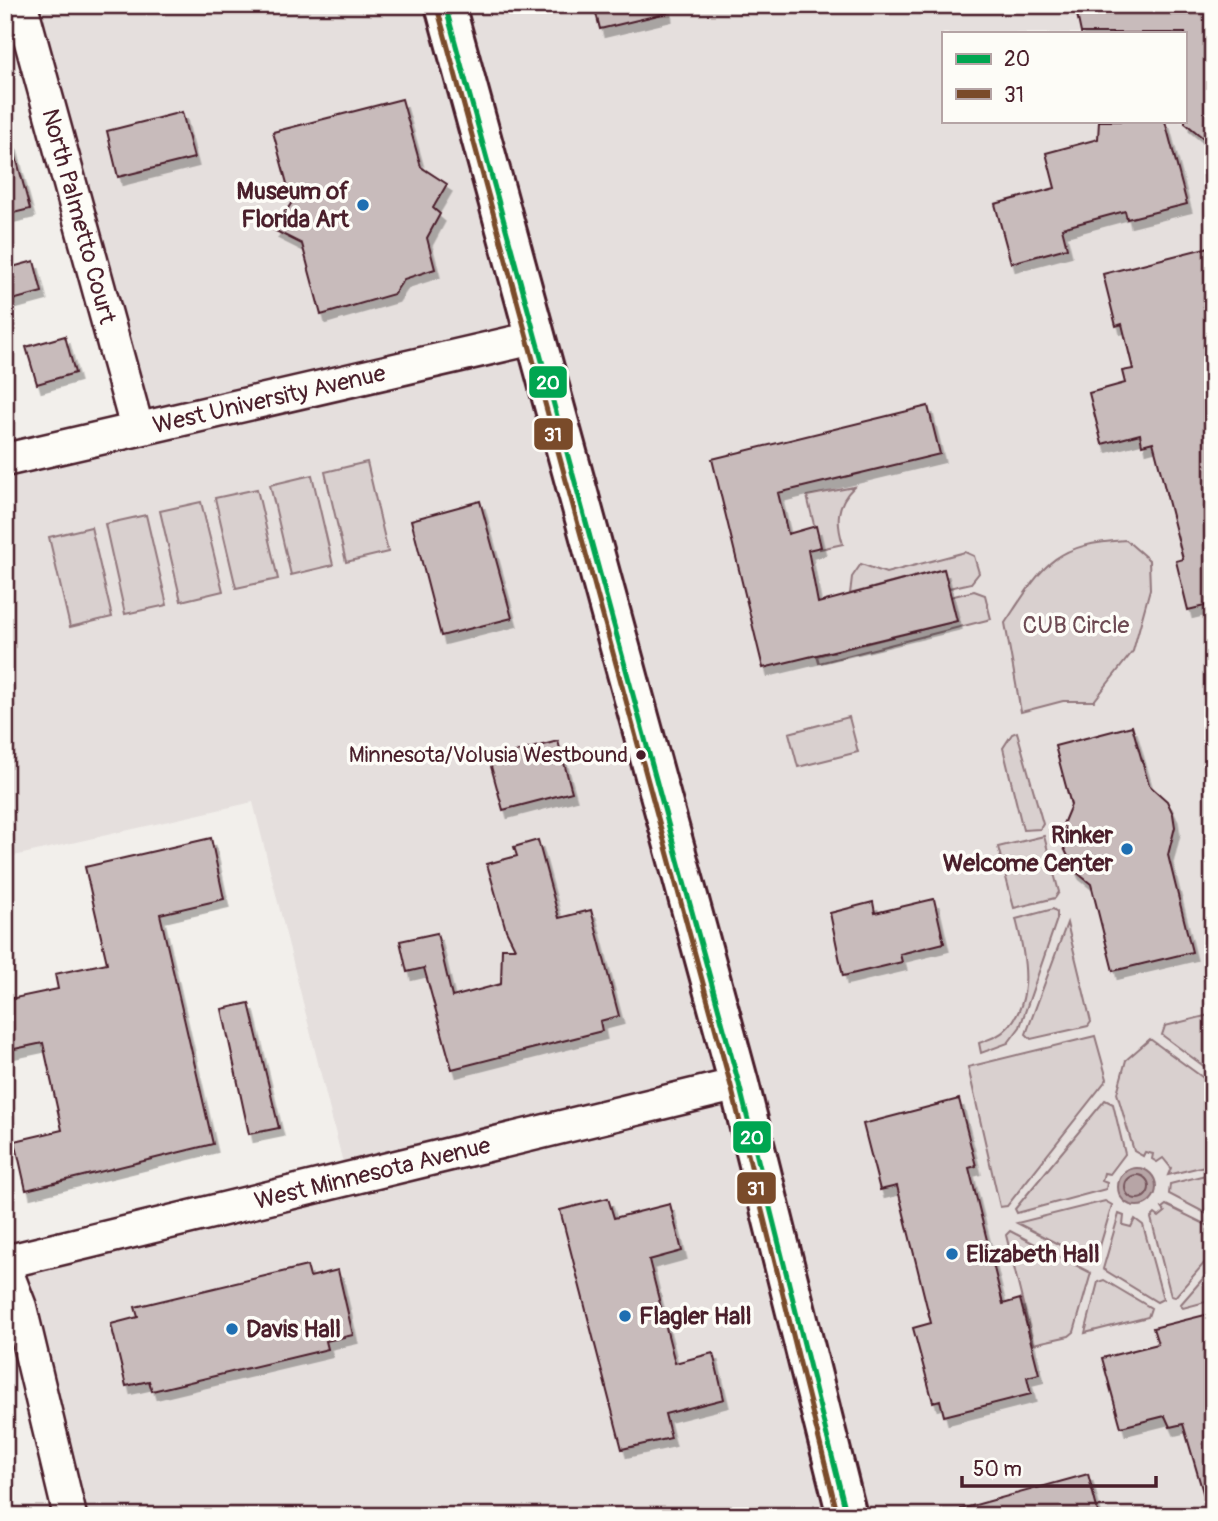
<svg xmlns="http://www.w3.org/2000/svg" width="1218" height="1521" font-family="Pangolin,sans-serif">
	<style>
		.built { fill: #e5dfdd; fill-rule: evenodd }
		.green { fill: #d9d0cf; stroke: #92787d; stroke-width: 2 }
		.water { fill: #b7a5a6; stroke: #8b6f75; stroke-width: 2 }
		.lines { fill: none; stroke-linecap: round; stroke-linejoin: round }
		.shore { stroke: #76555c; stroke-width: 2 }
		.building { fill: #c8bbbb; stroke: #4a1f2b; stroke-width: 2; filter: url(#shadow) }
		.minor-casing { stroke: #4a1f2b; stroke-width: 37 }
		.major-casing { stroke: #4a1f2b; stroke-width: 44 }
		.minor { stroke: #fdfcf7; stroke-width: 32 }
		.major { stroke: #fdfcf7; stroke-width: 38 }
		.bus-1-casing { stroke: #fdfcf7; stroke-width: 10 }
		.bus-2-casing { stroke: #fdfcf7; stroke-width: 10 }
		.bus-1 { stroke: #00a651; stroke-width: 5 }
		.bus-2 { stroke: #7a4b2a; stroke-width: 5 }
		.poi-dot { fill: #1f6fb2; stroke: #fdfcf7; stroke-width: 2.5 }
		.bus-dot { fill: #4a1f2b; stroke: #fdfcf7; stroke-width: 2.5 }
		.labels { text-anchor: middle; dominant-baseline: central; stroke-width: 7; stroke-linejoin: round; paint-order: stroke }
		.bus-label { font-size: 22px; fill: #4a1f2b; stroke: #fdfcf7; text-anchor: end }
		.poi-label { font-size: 24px; font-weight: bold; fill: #4a1f2b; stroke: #fdfcf7; text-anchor: start }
		.street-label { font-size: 24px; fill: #4a1f2b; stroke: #fdfcf7 }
		.park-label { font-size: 24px; fill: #6e4b54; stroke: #fdfcf7 }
		.line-badge { stroke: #fdfcf7; stroke-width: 2.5 }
		.badge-label { font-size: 19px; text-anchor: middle; font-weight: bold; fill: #fff }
	</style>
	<defs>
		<filter id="shadow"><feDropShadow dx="4.5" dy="8" stdDeviation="0" flood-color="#0004"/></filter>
	</defs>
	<rect width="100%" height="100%" fill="#f2efeb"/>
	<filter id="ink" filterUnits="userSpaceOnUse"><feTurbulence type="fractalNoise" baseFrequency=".0143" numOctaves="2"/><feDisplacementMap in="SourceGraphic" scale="14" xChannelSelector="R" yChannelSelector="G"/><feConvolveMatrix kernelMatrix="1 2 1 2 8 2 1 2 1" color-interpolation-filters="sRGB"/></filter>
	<g filter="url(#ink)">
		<path class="built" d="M 35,5 L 1213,5 L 1213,1516 L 66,1516 L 5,1272 L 347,1179 L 253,802 L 5,858 L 5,460 L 136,428 ZM 943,33 L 1185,33 L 1185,121 L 943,121 Z"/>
		<path class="green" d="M 367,462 L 388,552 L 346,562 L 325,472 Z
			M 312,475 L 333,565 L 291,575 L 270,485 Z
			M 854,487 C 836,504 836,522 843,544 L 820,549 L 807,496 Z
			M 257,489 L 278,579 L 236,588 L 215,498 Z
			M 201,502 L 223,591 L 181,601 L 160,511 Z
			M 146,515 L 167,605 L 125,614 L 105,524 Z
			M 91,527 L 112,617 L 70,627 L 49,537 Z
			M 1126,540 L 1149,560 L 1150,589 L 1133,651 L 1094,701 L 1063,701 L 1021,712 L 1005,623 C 1043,566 1052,544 1126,540 Z
			M 965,552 L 974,556 L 979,573 L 971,583 L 949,588 L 943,569 L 850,594 L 852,577 L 861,564 L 886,573 Z
			M 974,591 L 985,595 L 991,619 L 819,663 L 817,656 L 956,621 L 950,597 Z
			M 849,717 L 858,752 L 798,767 L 789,733 Z
			M 1017,732 L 1043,824 L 1040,829 L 1023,830 L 1003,748 L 1012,734 Z
			M 1044,836 L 1059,892 L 1055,898 L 1014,908 L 998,847 Z
			M 1053,909 L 1057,912 L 1057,919 L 1020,1027 L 1008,1043 L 981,1053 L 979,1043 C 986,1040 998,1037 1004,1031 C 1036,1003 1025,954 1016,919 Z
			M 1067,923 L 1091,1022 L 1088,1026 L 1031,1039 L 1026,1034 Z
			M 1213,1014 L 1213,1073 L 1162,1035 L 1165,1026 Z
			M 1095,1036 L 1107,1079 L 1007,1206 L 1000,1207 L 968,1067 Z
			M 1150,1039 L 1213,1085 L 1213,1164 L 1168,1175 L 1171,1168 L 1163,1158 L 1157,1162 L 1152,1159 L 1153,1154 L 1145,1152 L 1143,1156 L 1134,1151 L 1117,1093 L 1126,1060 Z
			M 1105,1100 L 1113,1104 L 1125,1154 L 1110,1174 L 1104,1173 L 1102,1181 L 1107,1183 L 1106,1189 L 1017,1213 L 1015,1209 Z
			M 1213,1173 L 1213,1217 L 1169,1194 L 1170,1184 Z
			M 1105,1201 L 1112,1205 L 1095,1263 L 1017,1223 Z
			M 1166,1205 L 1213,1228 L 1213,1253 L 1175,1297 L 1171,1296 L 1151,1218 L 1155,1214 L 1159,1217 L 1165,1212 L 1162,1208 Z
			M 1119,1214 L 1124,1216 L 1123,1225 L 1131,1227 L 1135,1219 L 1143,1225 L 1163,1299 L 1157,1302 L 1103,1269 Z
			M 1010,1231 L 1091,1273 L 1074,1332 L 1069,1336 L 1033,1344 L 1006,1235 Z
			M 1213,1267 L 1213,1300 L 1183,1308 L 1180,1305 Z
			M 1104,1280 L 1151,1308 L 1148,1317 L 1085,1333 L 1098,1282 Z"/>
		<path class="water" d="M1118 1187a19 19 0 1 1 38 0a19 19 0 1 1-38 0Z"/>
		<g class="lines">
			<path class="shore" d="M1125 1187a12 12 0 1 1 24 0a12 12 0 1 1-24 0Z"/>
		</g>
		<path class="building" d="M 594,5 L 666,5 L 667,13 L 600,29 Z
			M 1075,5 L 1213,5 L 1213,146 L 1185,123 L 1185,33 L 1081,33 Z
			M 402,99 L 421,167 L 447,184 L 433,208 L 440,214 L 427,238 L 435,269 L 404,279 L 394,294 L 321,315 L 302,244 L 274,230 L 292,202 L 273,132 Z
			M 182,112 L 194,158 L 118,177 L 107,131 Z
			M 1099,121 L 1165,121 L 1187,204 L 1127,219 L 1125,211 L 1062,228 L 1067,248 L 1011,263 L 995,204 L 1055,188 L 1046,153 L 1098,139 Z
			M 12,142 L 30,209 L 5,215 L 5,143 Z
			M 1213,246 L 1213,604 L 1188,610 L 1176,561 L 1183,559 L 1153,442 L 1142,445 L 1140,434 L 1102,444 L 1089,393 L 1125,383 L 1122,371 L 1133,369 L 1122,324 L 1116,326 L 1103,274 Z
			M 34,261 L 42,292 L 5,302 L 5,269 Z
			M 65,336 L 75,373 L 37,384 L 26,347 Z
			M 928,406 L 940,454 L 778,493 L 788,534 L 816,526 L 821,547 L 808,550 L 818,603 L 944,569 L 957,621 L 763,668 L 712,459 Z
			M 480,501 L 512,618 L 441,636 L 411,520 Z
			M 1132,726 L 1149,785 L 1167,801 L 1173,814 L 1175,827 L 1168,855 L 1192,952 L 1113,971 L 1091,884 L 1075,871 L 1064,848 L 1063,824 L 1071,805 L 1055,746 Z
			M 558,741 L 572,792 L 503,810 L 489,759 Z
			M 211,838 L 224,899 L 160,914 L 213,1144 L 26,1190 L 15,1141 L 62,1130 L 43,1043 L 5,1051 L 5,1000 L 58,989 L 55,974 L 107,963 L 85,867 Z
			M 538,840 L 559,918 L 591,910 L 619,1016 L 600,1021 L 602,1031 L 452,1069 L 424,968 L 407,972 L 400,941 L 437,933 L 452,997 L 501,984 L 502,948 L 515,948 L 506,930 L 487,864 L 517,856 L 514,847 Z
			M 934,899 L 944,943 L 900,954 L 902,962 L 843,976 L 830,913 L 873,902 L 875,913 Z
			M 249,1003 L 279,1128 L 249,1134 L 222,1009 Z
			M 959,1099 L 976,1166 L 969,1168 L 1003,1304 L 1020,1299 L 1039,1374 L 1027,1377 L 1031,1394 L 944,1416 L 940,1400 L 933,1402 L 913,1328 L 931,1323 L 897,1186 L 880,1190 L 863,1124 Z
			M 608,1198 L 614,1218 L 670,1204 L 682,1251 L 649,1260 L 675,1363 L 713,1353 L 724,1399 L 665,1414 L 671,1438 L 622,1449 L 560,1210 Z
			M 307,1266 L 310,1277 L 338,1270 L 353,1335 L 326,1341 L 328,1349 L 152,1391 L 149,1381 L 126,1386 L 111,1324 L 138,1317 L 135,1307 Z
			M 1213,1313 L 1213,1505 L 1207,1506 L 1183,1424 L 1170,1427 L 1165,1416 L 1121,1427 L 1102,1358 L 1158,1344 L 1153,1328 Z
			M 1088,1474 L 1099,1516 L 962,1516 L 961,1509 Z"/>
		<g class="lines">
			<g class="minor-casing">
				<g id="minor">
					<path id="s1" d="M 21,5 L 137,428"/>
					<path id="s2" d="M 5,460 L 534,338"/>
					<path id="s3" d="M 5,1262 L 739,1084"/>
					<path d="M 5,1268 L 20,1307 L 70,1516"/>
				</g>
			</g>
			<g class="major-casing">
				<path id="major" d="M 445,5 L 739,1084 L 847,1516"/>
			</g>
			<use href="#minor" class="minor"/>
			<use href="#major" class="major"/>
			<g class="bus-1-casing">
				<path id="bus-1" d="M 445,5 L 739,1084 L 847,1516"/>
			</g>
			<g class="bus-2-casing">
				<path id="bus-2" d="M 437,7 L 731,1086 L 838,1516"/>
			</g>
			<use href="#bus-1" class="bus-1"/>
			<use href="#bus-2" class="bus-2"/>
		</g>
	</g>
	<g class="poi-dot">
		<circle cx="363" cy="205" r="7"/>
		<circle cx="1127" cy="849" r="7"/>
		<circle cx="952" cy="1254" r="7"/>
		<circle cx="625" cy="1316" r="7"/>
		<circle cx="232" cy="1329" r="7"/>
	</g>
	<circle class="bus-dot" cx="641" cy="755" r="6"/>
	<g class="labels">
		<g class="bus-label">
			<text x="628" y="755">Minnesota/Volusia Westbound</text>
		</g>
		<g class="poi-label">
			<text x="349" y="191" text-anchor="end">Museum of<tspan x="349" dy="28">Florida Art</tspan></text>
			<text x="1113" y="835" text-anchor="end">Rinker<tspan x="1113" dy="28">Welcome Center</tspan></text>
			<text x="966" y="1254">Elizabeth Hall</text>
			<text x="639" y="1316">Flagler Hall</text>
			<text x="246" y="1329">Davis Hall</text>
		</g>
		<g class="street-label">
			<text stroke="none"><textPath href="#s1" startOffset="219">North Palmetto Court</textPath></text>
			<text stroke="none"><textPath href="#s2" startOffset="271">West University Avenue</textPath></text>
			<text stroke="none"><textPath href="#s3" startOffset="378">West Minnesota Avenue</textPath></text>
		</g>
		<g class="park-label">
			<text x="1076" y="625">CUB Circle</text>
		</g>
	</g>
	<g class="line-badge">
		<rect x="528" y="365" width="40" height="34" rx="7" fill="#00a651"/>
		<rect x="533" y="417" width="41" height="34" rx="7" fill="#7a4b2a"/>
		<rect x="732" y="1120" width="40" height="34" rx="7" fill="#00a651"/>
		<rect x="736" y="1171" width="41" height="34" rx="7" fill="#7a4b2a"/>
	</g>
	<g class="badge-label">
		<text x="548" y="389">20</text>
		<text x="553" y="441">31</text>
		<text x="752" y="1144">20</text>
		<text x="756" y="1195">31</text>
	</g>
	<rect width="1218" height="1521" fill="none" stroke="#fdfcf7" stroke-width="28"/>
	<rect x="14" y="14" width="1190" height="1493" fill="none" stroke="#4a1f2b" stroke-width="2.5" filter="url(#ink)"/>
	<rect x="942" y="32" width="245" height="91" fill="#fdfcf7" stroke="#b5a4a5" stroke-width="2"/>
	<rect x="956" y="54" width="35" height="10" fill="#00a651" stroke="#b5a4a5" stroke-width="2"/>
	<text x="1004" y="66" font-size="21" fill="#4a1f2b">20</text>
	<rect x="956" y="89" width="35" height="10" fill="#7a4b2a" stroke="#b5a4a5" stroke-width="2"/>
	<text x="1004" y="102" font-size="21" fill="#4a1f2b">31</text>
	<path d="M962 1476v10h194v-10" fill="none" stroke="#4a1f2b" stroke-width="3.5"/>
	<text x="973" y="1476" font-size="21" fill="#4a1f2b" stroke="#fdfcf7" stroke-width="5" paint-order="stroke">50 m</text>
</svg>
